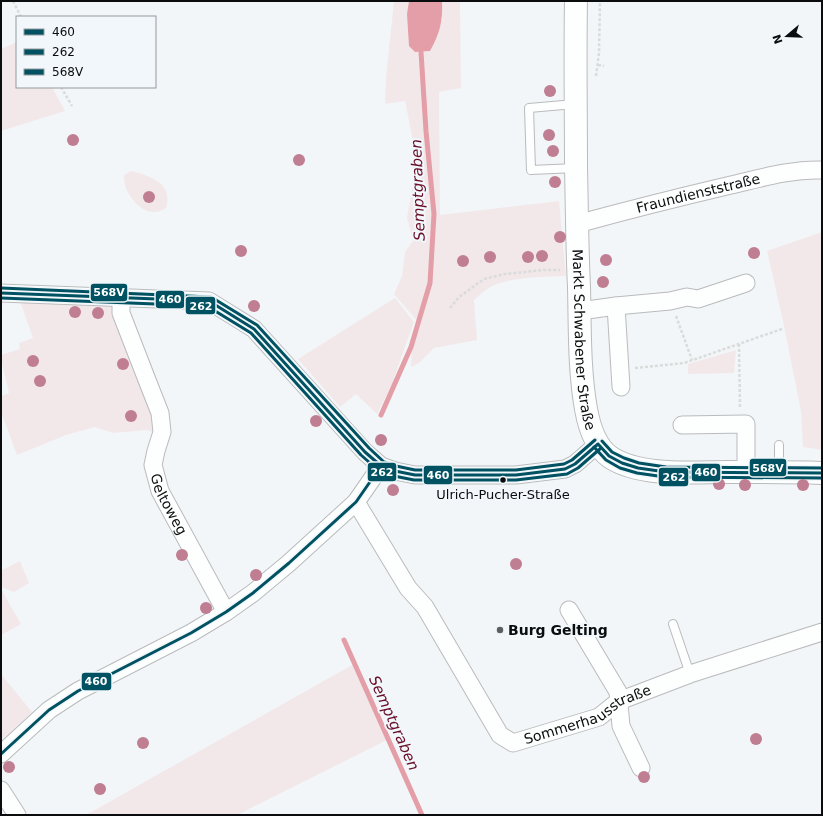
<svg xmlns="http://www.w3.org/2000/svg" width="823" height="816" font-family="'DejaVu Sans',sans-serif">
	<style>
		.green { fill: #f2e8ea }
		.water { fill: #e39ea8 }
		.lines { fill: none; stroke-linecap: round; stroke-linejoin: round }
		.stream { stroke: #e39ea8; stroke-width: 5 }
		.service-casing { stroke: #b9bbbd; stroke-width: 10 }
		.minor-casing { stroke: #b9bbbd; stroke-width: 19 }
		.secondary-casing { stroke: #b9bbbd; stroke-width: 24 }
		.path { stroke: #dadbdb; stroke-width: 2.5; stroke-dasharray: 3 2; stroke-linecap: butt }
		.service { stroke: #fdfefe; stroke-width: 8 }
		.minor { stroke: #fdfefe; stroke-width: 17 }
		.secondary { stroke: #fdfefe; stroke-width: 22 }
		.bus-1-casing { stroke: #f1f7fa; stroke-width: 6 }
		.bus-2-casing { stroke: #f1f7fa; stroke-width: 6 }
		.bus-3-casing { stroke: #f1f7fa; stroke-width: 6 }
		.bus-1 { stroke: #005262; stroke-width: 3 }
		.bus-2 { stroke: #005262; stroke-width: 3 }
		.bus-3 { stroke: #005262; stroke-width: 3 }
		.tree { fill: #bf7e91 }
		.bus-dot { fill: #0a0c0d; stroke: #f1f7fa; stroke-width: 1.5 }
		.poi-dot { fill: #5c5e5f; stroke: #f1f7fa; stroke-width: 1.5 }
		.labels { text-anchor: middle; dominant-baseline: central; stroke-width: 4; stroke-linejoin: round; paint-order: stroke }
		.bus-label { font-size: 13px; fill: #0a0c0d; stroke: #f1f7fa }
		.street-label { font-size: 14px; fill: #0a0c0d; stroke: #f1f7fa }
		.poi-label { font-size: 14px; font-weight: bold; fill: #0a0c0d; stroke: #f1f7fa; text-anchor: start }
		.water-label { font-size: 15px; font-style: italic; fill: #690d26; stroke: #f1f7fa }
		.line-badge { stroke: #f1f7fa; stroke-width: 1.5 }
		.badge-label { font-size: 11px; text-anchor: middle; font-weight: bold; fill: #fff }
	</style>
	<rect width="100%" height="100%" fill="#f3f6f8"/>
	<path class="green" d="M 394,1 L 409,1 L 407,14 L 415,52 L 430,51 L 437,38 L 442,20 L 442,1 L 460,1 L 461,88 L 439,92 L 440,215 L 559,201 L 566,276 C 545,277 505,277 489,288 C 483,291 479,296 474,300 L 477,340 L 434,348 L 419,363 L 411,367 L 412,347 L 418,322 L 394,294 L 402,276 L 405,252 L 413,241 L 407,217 L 414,180 L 415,151 L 405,101 L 385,104 L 386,77 Z
		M 17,42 L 17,87 L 52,87 L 65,111 L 1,131 L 1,49 Z
		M 131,171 C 143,174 163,179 167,194 C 168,198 167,203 167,207 C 164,209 160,212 156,212 C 141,213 129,198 125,185 C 124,182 124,178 124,175 Z
		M 822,232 L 822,450 L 803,447 L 801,411 L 784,326 L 767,251 Z
		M 395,298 L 414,322 L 391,386 L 377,414 L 356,394 L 340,407 L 298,359 Z
		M 22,302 L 113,305 L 157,423 L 152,432 L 147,430 L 113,433 L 95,427 L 66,435 L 17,455 L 1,412 L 1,396 L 9,393 L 1,359 L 1,355 L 20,349 L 19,343 L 33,338 L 21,304 Z
		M 736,350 L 734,373 L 688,374 L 688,364 Z
		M 20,561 L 29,583 L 14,592 L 1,587 L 1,568 L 2,570 Z
		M 1,589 L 21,624 L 1,635 Z
		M 352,665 L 387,740 L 237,815 L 86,815 Z
		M 1,674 L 32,712 L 5,737 L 1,739 Z"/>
	<path class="water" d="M 409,1 L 442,1 C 443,21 440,33 430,51 L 415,52 L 409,46 L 407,14 Z"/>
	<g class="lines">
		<path class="stream" d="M 381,415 L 411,347 L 430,283 L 434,214 L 426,131 L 421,52
			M 344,640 L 422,815"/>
		<g class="service-casing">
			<path id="service" d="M 575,104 L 529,108 L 531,170 L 576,168
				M 779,471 L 779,445
				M 673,624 L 690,674"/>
		</g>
		<g class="minor-casing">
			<g id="minor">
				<path id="s1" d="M 577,224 C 628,210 680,197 731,185 C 761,178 792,169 822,170"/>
				<path d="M 1,293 L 209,301 L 254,329 L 365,452 L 381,466 L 395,471 L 415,475 L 516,475 L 565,469 L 575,464 L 598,444"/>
				<path id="s2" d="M 121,298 L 121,313 L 147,380 L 160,413 L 162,432 L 156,451 L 153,465 L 160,491 L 226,612"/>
				<path d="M 616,306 L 621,387"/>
				<path d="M 580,311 L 616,306 L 670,301 L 687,297 L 698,299 L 746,283"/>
				<path d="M 682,425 L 746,424 L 746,472"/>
				<path id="s3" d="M 356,502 L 408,588 L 425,607 L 500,735 L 513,743 L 599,717 L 619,701 L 690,674 L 822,632"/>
				<path d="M 569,610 L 618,692 L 621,726 L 641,768"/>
				<path d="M 1,754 L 49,710 L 78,691 L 191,633 L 226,612 L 253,593 L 289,563 L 356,502 L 381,466"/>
				<path d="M 1,790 L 17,815"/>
			</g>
		</g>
		<g class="secondary-casing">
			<g id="secondary">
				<path id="s4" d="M 576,1 C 575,57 576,112 576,168 C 577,208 577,247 579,287 C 580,327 579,370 586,409 C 589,426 596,447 610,457 C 640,477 692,472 727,472 C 758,472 790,472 822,473"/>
			</g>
		</g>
		<path class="path" d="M 13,1 L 21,17
			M 598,65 L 604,66
			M 596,76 L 599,53 L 600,1
			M 61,87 L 72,106
			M 450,308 L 459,297 L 484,279 L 505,274 L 544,270 L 560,270
			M 676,316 L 692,360
			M 739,344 L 740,408
			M 635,368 L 684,363 L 782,329"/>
		<use href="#service" class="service"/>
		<use href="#minor" class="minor"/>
		<use href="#secondary" class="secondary"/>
		<g class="bus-1-casing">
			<path id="bus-1" d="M 1,293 L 209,301 L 254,329 L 365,452 L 381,466 L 395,471 L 415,475 L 516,475 L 565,469 L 575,464 L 598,444
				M 598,444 L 609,456 L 622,463 L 638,468 L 666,472 L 822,473
				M 1,754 L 49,710 L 78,691 L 191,633 L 226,612 L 253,593 L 289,563 L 356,502 L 381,466"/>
		</g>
		<g class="bus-2-casing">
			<path id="bus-2" d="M 1,298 L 207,306 L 251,333 L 361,455 L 379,471 L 394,476 L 414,480 L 516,480 L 567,474 L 578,468 L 601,448
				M 594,447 L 606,460 L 620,468 L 637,473 L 665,477 L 822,478"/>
		</g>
		<g class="bus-3-casing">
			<path id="bus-3" d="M 1,288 L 211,297 L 257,325 L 369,448 L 384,462 L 396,466 L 415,470 L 516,470 L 564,464 L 572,460 L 595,440
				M 602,441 L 612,452 L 624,458 L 639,463 L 666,467 L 822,468"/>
		</g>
		<use href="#bus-1" class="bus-1"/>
		<use href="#bus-2" class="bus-2"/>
		<use href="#bus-3" class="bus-3"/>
	</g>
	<g class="tree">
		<circle cx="550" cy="91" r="6"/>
		<circle cx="549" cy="135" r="6"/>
		<circle cx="73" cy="140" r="6"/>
		<circle cx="553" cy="151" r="6"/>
		<circle cx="299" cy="160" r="6"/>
		<circle cx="555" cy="182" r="6"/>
		<circle cx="149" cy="197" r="6"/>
		<circle cx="560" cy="237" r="6"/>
		<circle cx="241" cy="251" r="6"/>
		<circle cx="754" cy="253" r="6"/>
		<circle cx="542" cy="256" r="6"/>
		<circle cx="490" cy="257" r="6"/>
		<circle cx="528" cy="257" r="6"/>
		<circle cx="606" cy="260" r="6"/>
		<circle cx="463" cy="261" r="6"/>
		<circle cx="603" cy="282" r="6"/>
		<circle cx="254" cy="306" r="6"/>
		<circle cx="75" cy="312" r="6"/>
		<circle cx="98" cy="313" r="6"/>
		<circle cx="33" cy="361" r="6"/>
		<circle cx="123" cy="364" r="6"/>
		<circle cx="40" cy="381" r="6"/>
		<circle cx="131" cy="416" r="6"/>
		<circle cx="316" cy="421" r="6"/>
		<circle cx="381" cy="440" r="6"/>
		<circle cx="719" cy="484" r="6"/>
		<circle cx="745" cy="485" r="6"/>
		<circle cx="803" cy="485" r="6"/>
		<circle cx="393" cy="490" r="6"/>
		<circle cx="182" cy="555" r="6"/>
		<circle cx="516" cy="564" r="6"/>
		<circle cx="256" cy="575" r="6"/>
		<circle cx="206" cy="608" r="6"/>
		<circle cx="756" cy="739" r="6"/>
		<circle cx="143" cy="743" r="6"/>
		<circle cx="9" cy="767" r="6"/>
		<circle cx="644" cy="777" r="6"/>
		<circle cx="100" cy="789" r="6"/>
	</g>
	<circle class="bus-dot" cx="503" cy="480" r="3.5"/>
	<circle class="poi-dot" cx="500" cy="630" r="4"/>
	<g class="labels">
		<g class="bus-label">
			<text x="503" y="494">Ulrich-Pucher-Straße</text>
		</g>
		<g class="street-label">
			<text stroke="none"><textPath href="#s1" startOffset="125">Fraundienststraße</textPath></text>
			<text stroke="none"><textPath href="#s4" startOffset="339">Markt Schwabener Straße</textPath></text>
			<text stroke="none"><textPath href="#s2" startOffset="218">Geltoweg</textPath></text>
			<text stroke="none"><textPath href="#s3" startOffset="370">Sommerhausstraße</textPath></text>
		</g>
		<g class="poi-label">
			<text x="508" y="630">Burg Gelting</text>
		</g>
		<g class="water-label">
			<text transform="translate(418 190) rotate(-92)">Semptgraben</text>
			<text transform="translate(394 723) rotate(66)">Semptgraben</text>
		</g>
	</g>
	<g class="line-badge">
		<rect x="90" y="283" width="38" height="19" rx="4" fill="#005262"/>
		<rect x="155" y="290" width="30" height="19" rx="4" fill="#005262"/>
		<rect x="185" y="296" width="31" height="19" rx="4" fill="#005262"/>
		<rect x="749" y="458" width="38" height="19" rx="4" fill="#005262"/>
		<rect x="367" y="462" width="30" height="20" rx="4" fill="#005262"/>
		<rect x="691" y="463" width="30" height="19" rx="4" fill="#005262"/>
		<rect x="423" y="465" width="30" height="20" rx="4" fill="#005262"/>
		<rect x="658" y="467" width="31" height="20" rx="4" fill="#005262"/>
		<rect x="81" y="672" width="31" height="19" rx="4" fill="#005262"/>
	</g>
	<g class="badge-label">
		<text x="109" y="296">568V</text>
		<text x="170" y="303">460</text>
		<text x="201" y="310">262</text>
		<text x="768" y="472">568V</text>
		<text x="382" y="476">262</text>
		<text x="706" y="476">460</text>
		<text x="438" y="479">460</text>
		<text x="674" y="481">262</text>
		<text x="96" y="685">460</text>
	</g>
	<rect width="823" height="816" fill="none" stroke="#0a0c0d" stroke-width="4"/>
	<rect x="16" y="16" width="140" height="72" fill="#f1f7fa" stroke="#95999b"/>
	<rect x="24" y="29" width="20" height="6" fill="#005262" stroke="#95999b"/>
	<text x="52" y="36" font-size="12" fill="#0a0c0d">460</text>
	<rect x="24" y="49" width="20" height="6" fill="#005262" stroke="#95999b"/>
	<text x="52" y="56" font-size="12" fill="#0a0c0d">262</text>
	<rect x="24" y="69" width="20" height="6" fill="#005262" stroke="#95999b"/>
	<text x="52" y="76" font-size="12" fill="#0a0c0d">568V</text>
	<g transform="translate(787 36) rotate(251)" stroke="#f1f7fa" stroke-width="3" paint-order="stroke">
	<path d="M0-3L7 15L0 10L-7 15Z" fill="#0a0c0d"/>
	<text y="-6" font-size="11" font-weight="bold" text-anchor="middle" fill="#0a0c0d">N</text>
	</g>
</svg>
